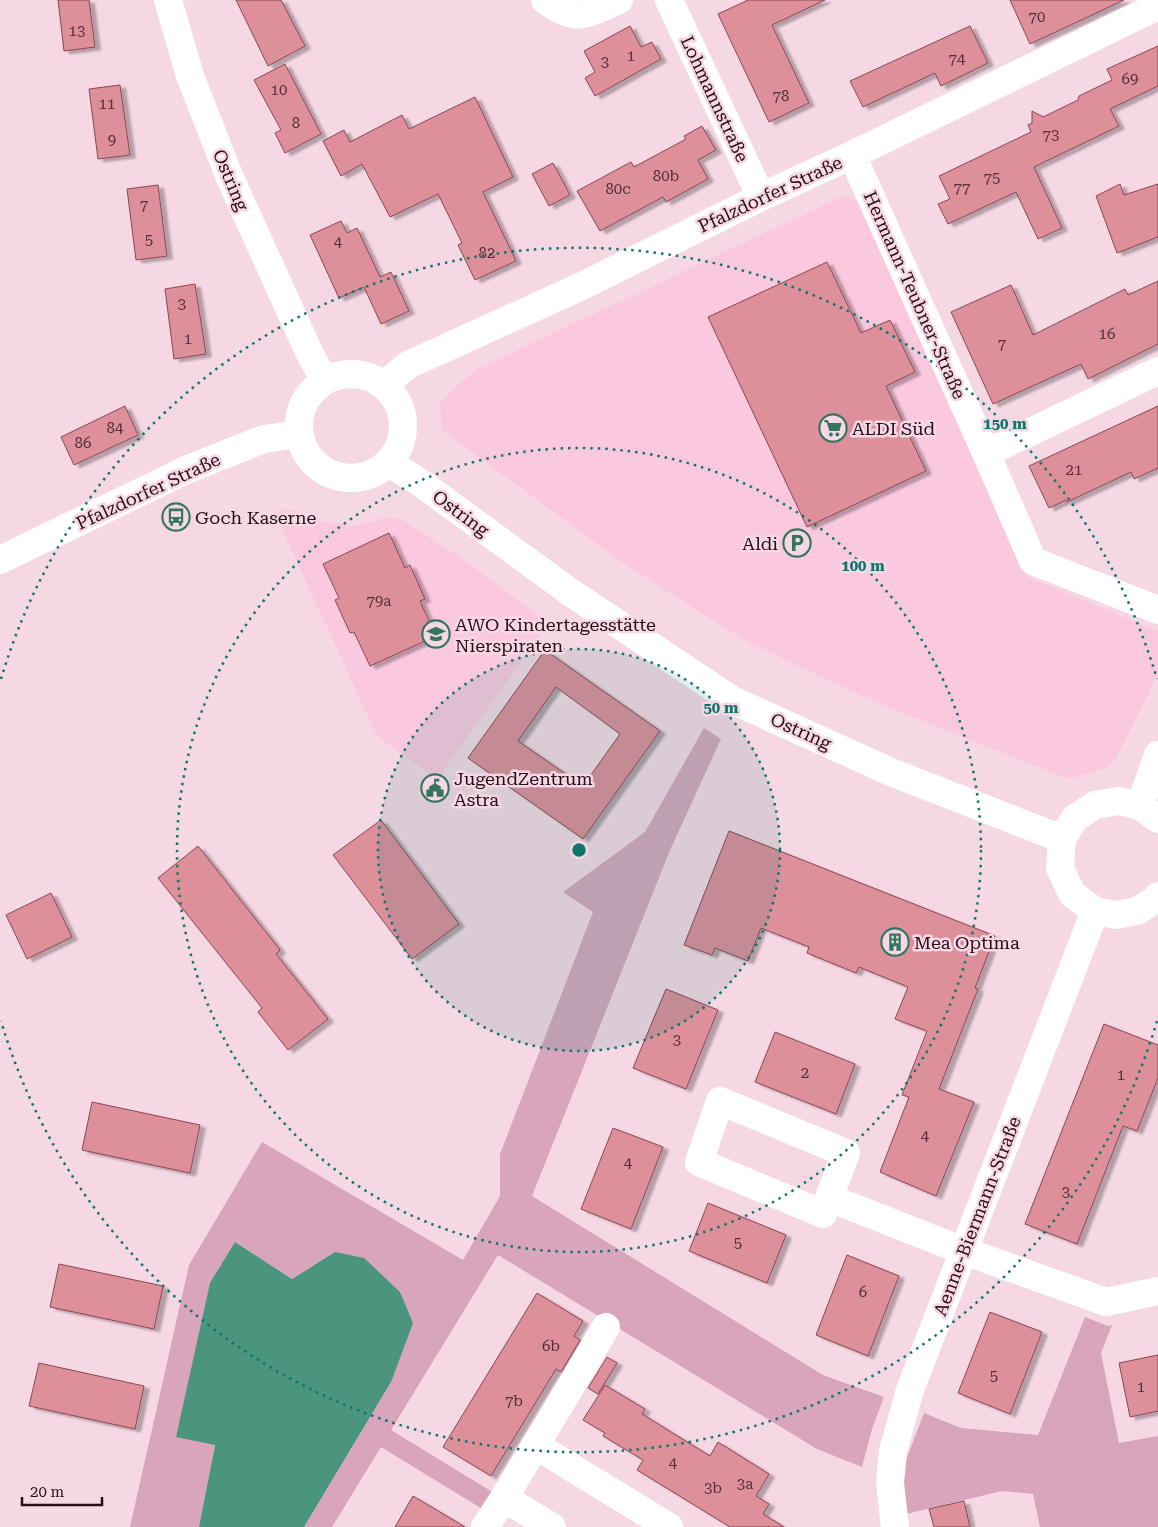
<svg xmlns="http://www.w3.org/2000/svg" width="1158" height="1527" font-family="'Roboto Serif',serif">
	<style>
		.built { fill: #fbc9df }
		.green { fill: #d8a5bc }
		.water { fill: #4b957e }
		.building { fill: #dd8f9a; stroke: #8b4651; fill-rule: evenodd; filter: url(#shadow) }
		.lines { fill: none; stroke-linecap: round; stroke-linejoin: round }
		.minor { stroke: #fff; stroke-width: 28 }
		.ring { fill: none; stroke: #0f766e; stroke-width: 2.5; stroke-dasharray: 2.5 5 }
		.labels { text-anchor: middle; dominant-baseline: central; stroke-width: 5; stroke-linejoin: round; paint-order: stroke }
		.number-label { font-size: 15px; fill: #542e3a }
		.street-label { font-size: 18px; fill: #270d1a; stroke: #f6d8e4 }
		.poi-label { font-size: 18px; fill: #270d1a; stroke: #f6d8e4; text-anchor: start }
		.centre { fill: #0f766e; stroke: #f6d8e4; stroke-width: 2.5 }
		.ring-label { font-size: 15px; text-anchor: middle; font-weight: bold; fill: #0f766e; stroke: #f6d8e4; stroke-width: 5; stroke-linejoin: round; paint-order: stroke }
	</style>
	<defs>
		<filter id="shadow"><feDropShadow dx="5.5" dy="3" stdDeviation="1" flood-color="#0004"/></filter>
	</defs>
	<rect width="100%" height="100%" fill="#f6d8e4"/>
	<path class="built" d="M 843,196 L 860,202 L 1028,577 L 1158,631 L 1158,671 L 1148,695 L 1116,759 L 1108,767 L 1069,779 L 878,703 L 747,642 L 626,565 L 442,430 L 440,402 L 475,370 Z
		M 287,508 L 324,522 L 359,526 L 382,518 L 401,519 L 457,555 L 549,623 L 437,779 L 377,736 L 275,514 Z"/>
	<path class="green" d="M 704,728 L 721,739 L 670,850 L 532,1196 L 823,1375 L 884,1397 L 872,1429 L 862,1467 L 817,1449 L 498,1255 L 391,1430 L 494,1493 L 484,1510 L 381,1447 L 332,1527 L 304,1527 L 391,1382 L 335,1252 L 292,1279 L 235,1242 L 176,1436 L 215,1444 L 199,1527 L 130,1527 L 189,1265 L 262,1142 L 463,1260 L 500,1196 L 500,1154 L 593,912 L 563,892 L 645,832 Z
		M 1085,1317 L 1108,1326 L 1112,1325 L 1101,1353 L 1119,1443 L 1158,1436 L 1158,1527 L 1040,1527 L 1033,1494 L 1002,1491 L 906,1514 L 903,1484 L 906,1460 L 924,1413 L 961,1428 L 1038,1435 Z"/>
	<path class="water" d="M 235,1242 L 292,1279 L 335,1252 L 364,1258 L 400,1292 L 413,1323 L 391,1382 L 304,1527 L 199,1527 L 215,1445 L 176,1437 L 210,1283 Z"/>
	<path class="building" d="M 58,0 L 89,0 L 95,47 L 64,51 Z
		M 236,0 L 281,0 L 305,46 L 268,66 Z
		M 748,0 L 825,0 L 772,25 L 809,103 L 769,122 L 718,14 Z
		M 1010,0 L 1124,0 L 1030,44 Z
		M 630,26 L 641,47 L 652,42 L 661,59 L 595,96 L 585,78 L 595,72 L 584,51 Z
		M 970,26 L 988,63 L 941,86 L 935,73 L 863,107 L 850,81 Z
		M 1158,46 L 1158,86 L 1110,109 L 1119,126 L 1034,167 L 1062,228 L 1038,239 L 1016,192 L 948,224 L 938,204 L 950,199 L 939,176 L 1031,132 L 1028,125 L 1032,123 L 1032,111 L 1043,117 L 1078,100 L 1079,96 L 1112,80 L 1107,69 Z
		M 285,64 L 321,134 L 285,153 L 275,133 L 281,130 L 254,80 Z
		M 120,85 L 130,155 L 98,159 L 89,89 Z
		M 475,97 L 513,177 L 483,192 L 516,261 L 475,280 L 458,245 L 462,243 L 438,194 L 390,217 L 362,164 L 341,176 L 323,141 L 344,130 L 350,142 L 402,115 L 409,129 Z
		M 702,126 L 716,150 L 698,160 L 708,179 L 666,202 L 663,197 L 600,231 L 577,191 L 631,162 L 634,167 L 686,139 L 684,136 Z
		M 553,163 L 570,195 L 549,206 L 532,174 Z
		M 1120,184 L 1124,195 L 1158,184 L 1158,237 L 1117,253 L 1096,196 Z
		M 158,185 L 167,256 L 136,260 L 127,189 Z
		M 341,221 L 347,233 L 357,228 L 380,277 L 391,272 L 409,311 L 381,324 L 364,287 L 339,298 L 310,235 Z
		M 827,262 L 861,333 L 890,320 L 915,372 L 886,386 L 926,471 L 807,527 L 708,317 Z
		M 1158,281 L 1158,344 L 1088,379 L 1081,364 L 993,404 L 951,312 L 1011,285 L 1033,335 L 1125,289 L 1128,295 Z
		M 195,284 L 206,354 L 174,359 L 165,289 Z
		M 125,406 L 138,435 L 74,465 L 61,437 Z
		M 1158,406 L 1158,468 L 1134,479 L 1131,472 L 1067,502 L 1066,500 L 1049,508 L 1029,466 Z
		M 389,533 L 405,568 L 410,565 L 425,599 L 420,601 L 436,636 L 370,666 L 354,632 L 350,633 L 335,600 L 339,598 L 323,564 Z
		M 545,650 L 660,731 L 583,839 L 468,758 ZM 556,687 L 620,734 L 583,786 L 518,741 Z
		M 381,820 L 459,924 L 412,959 L 333,855 Z
		M 729,831 L 995,936 L 975,988 L 978,989 L 939,1089 L 974,1102 L 936,1196 L 880,1172 L 909,1097 L 902,1095 L 927,1031 L 895,1019 L 908,987 L 859,967 L 856,973 L 807,953 L 809,947 L 761,928 L 748,961 L 715,948 L 712,955 L 684,945 Z
		M 198,846 L 280,950 L 276,954 L 328,1019 L 288,1050 L 258,1012 L 262,1008 L 158,878 Z
		M 51,893 L 72,937 L 27,959 L 6,915 Z
		M 666,989 L 718,1010 L 686,1089 L 633,1068 Z
		M 1104,1024 L 1158,1045 L 1158,1078 L 1137,1131 L 1123,1126 L 1077,1244 L 1025,1224 Z
		M 775,1032 L 855,1064 L 836,1114 L 755,1082 Z
		M 92,1102 L 200,1125 L 190,1173 L 82,1150 Z
		M 613,1128 L 663,1147 L 631,1229 L 581,1209 Z
		M 708,1203 L 786,1235 L 767,1283 L 689,1251 Z
		M 847,1255 L 899,1276 L 868,1356 L 816,1335 Z
		M 59,1264 L 163,1286 L 154,1329 L 50,1307 Z
		M 537,1293 L 583,1321 L 574,1336 L 580,1340 L 561,1372 L 556,1369 L 491,1476 L 443,1447 Z
		M 990,1312 L 1042,1332 L 1010,1414 L 958,1393 Z
		M 1158,1355 L 1158,1411 L 1130,1417 L 1119,1363 Z
		M 607,1357 L 617,1363 L 598,1394 L 588,1388 Z
		M 39,1363 L 144,1386 L 135,1429 L 29,1406 Z
		M 605,1385 L 645,1409 L 642,1414 L 710,1456 L 718,1442 L 769,1474 L 756,1496 L 769,1504 L 763,1514 L 784,1527 L 730,1527 L 637,1470 L 643,1460 L 603,1436 L 605,1433 L 583,1420 Z
		M 413,1496 L 465,1527 L 395,1527 Z
		M 964,1501 L 970,1527 L 934,1527 L 929,1509 Z"/>
	<g class="lines">
		<path class="minor" d="M 168,0 L 190,76 L 230,178 L 309,352 L 324,380
			M 545,0 C 576,24 587,14 619,0
			M 669,0 L 761,197
			M 852,155 L 986,453 L 1033,561 L 1158,610
			M299 426a52 52 0 1 1 104 0a52 52 0 1 1-104 0Z
			M 384,385 L 408,365 L 582,286 L 761,197 L 852,155 L 1158,6
			M 986,453 L 1158,371
			M 389,463 L 418,481 L 570,592 L 732,700 L 891,772 L 1062,839
			M 0,560 L 186,470 L 264,439 L 299,434
			M 1140,806 L 1158,755
			M 1158,819 L 1140,806 L 1119,801 L 1095,805 L 1075,818 L 1062,839 L 1060,868 L 1072,894 L 1095,911 L 1116,915 L 1137,911 L 1155,900 L 1158,896
			M 829,1198 L 846,1153 L 720,1101 L 699,1162 L 823,1214 L 829,1198 L 964,1251 L 1106,1302 L 1158,1291
			M 535,1445 L 669,1527
			M 504,1498 L 606,1327
			M 485,1527 L 504,1498 L 552,1527
			M 895,1527 L 890,1483 L 893,1451 L 910,1390 L 1095,911"/>
	</g>
	<circle cx="579" cy="850" r="201" fill="#0f766e" fill-opacity=".12"/>
	<g class="ring">
		<circle cx="579" cy="850" r="201"/>
		<circle cx="579" cy="850" r="402"/>
		<path d="M1157 1021A603 603 0 0 1 1 1021M1 679A603 603 0 0 1 1157 679"/>
	</g>
	<defs>
		<g id="supermarket-ring" transform="scale(1.4375)"><circle r="9.5" fill="#f6d8e4" stroke="#357461" stroke-width="1.5"/><path d="M-6-5.5h2.5l.6 2H6L4.5 2H-2.5L-4.4-4H-6ZM-1.5 3.2a1.3 1.3 0 1 0 .1 0ZM3 3.2a1.3 1.3 0 1 0 .1 0Z" fill="#357461"/></g>
		<g id="bus-ring" transform="scale(1.4375)"><circle r="9.5" fill="#f6d8e4" stroke="#357461" stroke-width="1.5"/><path d="M-5-6H5V4H4V6H2V4H-2V6H-4V4H-5ZM-3.5-4V0h7V-4ZM-3.5 1.2v1.5H-2V1.2ZM2 1.2v1.5H3.5V1.2Z" fill="#357461"/></g>
		<g id="parking-ring" transform="scale(1.4375)"><circle r="9.5" fill="#f6d8e4" stroke="#357461" stroke-width="1.5"/><path d="M-3.5-5.5H1a3.5 3.5 0 0 1 0 7H-1V5.5H-3.5ZM-1-3.4V-.6H.8a1.4 1.4 0 0 0 0-2.8Z" fill="#357461"/></g>
		<g id="school-ring" transform="scale(1.4375)"><circle r="9.5" fill="#f6d8e4" stroke="#357461" stroke-width="1.5"/><path d="M0-5L7-2L0 1L-7-2ZM-4 1L0 2.5L4 1V4Q0 6-4 4Z" fill="#357461"/></g>
		<g id="civic-ring" transform="scale(1.4375)"><circle r="9.5" fill="#f6d8e4" stroke="#357461" stroke-width="1.5"/><path d="M-.6-6.5H3V-4.5H.6V-3L4-1V1h2V6H-6V1h2V-1L-.6-3ZM-1.2 2.5V6h2.4V2.5Z" fill="#357461"/></g>
		<g id="building-ring" transform="scale(1.4375)"><circle r="9.5" fill="#f6d8e4" stroke="#357461" stroke-width="1.5"/><path d="M-4-6H4V6H1V3H-1V6H-4ZM-2.5-4.3h1.7v1.8h-1.7ZM.8-4.3h1.7v1.8H.8ZM-2.5-1h1.7V.8h-1.7ZM.8-1h1.7V.8H.8Z" fill="#357461"/></g>
	</defs>
	<g fill-rule="evenodd">
		<use href="#supermarket-ring" x="833" y="428"/>
		<use href="#bus-ring" x="176" y="517"/>
		<use href="#parking-ring" x="797" y="543"/>
		<use href="#school-ring" x="436" y="634"/>
		<use href="#civic-ring" x="435" y="788"/>
		<use href="#building-ring" x="895" y="942"/>
	</g>
	<g class="labels">
		<g class="number-label">
			<text x="1037" y="17">70</text>
			<text x="77" y="31">13</text>
			<text x="631" y="56">1</text>
			<text x="957" y="59">74</text>
			<text x="605" y="62">3</text>
			<text x="1130" y="79">69</text>
			<text x="279" y="90">10</text>
			<text x="781" y="96">78</text>
			<text x="107" y="104">11</text>
			<text x="296" y="123">8</text>
			<text x="1051" y="135">73</text>
			<text x="112" y="140">9</text>
			<text x="666" y="176">80b</text>
			<text x="992" y="178">75</text>
			<text x="962" y="188">77</text>
			<text x="618" y="189">80c</text>
			<text x="144" y="205">7</text>
			<text x="149" y="240">5</text>
			<text x="338" y="242">4</text>
			<text x="487" y="253">82</text>
			<text x="182" y="304">3</text>
			<text x="1107" y="334">16</text>
			<text x="188" y="339">1</text>
			<text x="1002" y="344">7</text>
			<text x="115" y="428">84</text>
			<text x="83" y="443">86</text>
			<text x="1074" y="470">21</text>
			<text x="379" y="601">79a</text>
			<text x="677" y="1040">3</text>
			<text x="805" y="1073">2</text>
			<text x="1121" y="1075">1</text>
			<text x="925" y="1136">4</text>
			<text x="628" y="1163">4</text>
			<text x="1066" y="1192">3</text>
			<text x="738" y="1243">5</text>
			<text x="863" y="1292">6</text>
			<text x="551" y="1346">6b</text>
			<text x="994" y="1376">5</text>
			<text x="1141" y="1387">1</text>
			<text x="514" y="1401">7b</text>
			<text x="673" y="1463">4</text>
			<text x="745" y="1484">3a</text>
			<text x="713" y="1488">3b</text>
		</g>
		<g class="street-label">
			<text transform="translate(715 99) rotate(65)">Lohmannstraße</text>
			<text transform="translate(231 180) rotate(67)">Ostring</text>
			<text transform="translate(770 194) rotate(-25)">Pfalzdorfer Straße</text>
			<text transform="translate(915 295) rotate(66)">Hermann-Teubner-Straße</text>
			<text transform="translate(148 491) rotate(-25)">Pfalzdorfer Straße</text>
			<text transform="translate(461 513) rotate(36)">Ostring</text>
			<text transform="translate(801 731) rotate(24)">Ostring</text>
			<text transform="translate(977 1216) rotate(-69)">Aenne-Biermann-Straße</text>
		</g>
		<g class="poi-label">
			<text x="852" y="428">ALDI Süd</text>
			<text x="195" y="517">Goch Kaserne</text>
			<text x="778" y="543" text-anchor="end">Aldi</text>
			<text x="455" y="624">AWO Kindertagesstätte<tspan x="455" dy="21">Nierspiraten</tspan></text>
			<text x="454" y="778">JugendZentrum<tspan x="454" dy="21">Astra</tspan></text>
			<text x="914" y="942">Mea Optima</text>
		</g>
	</g>
	<circle cx="579" cy="850" r="8" class="centre"/>
	<g class="ring-label">
		<text x="1005" y="429">150 m</text>
		<text x="863" y="571">100 m</text>
		<text x="721" y="713">50 m</text>
	</g>
	<path d="M22 1497v8h80v-8" fill="none" stroke="#270d1a" stroke-width="2.5"/>
	<text x="30" y="1497" font-size="15" fill="#270d1a" stroke="#f6d8e4" stroke-width="4" paint-order="stroke">20 m</text>
</svg>
